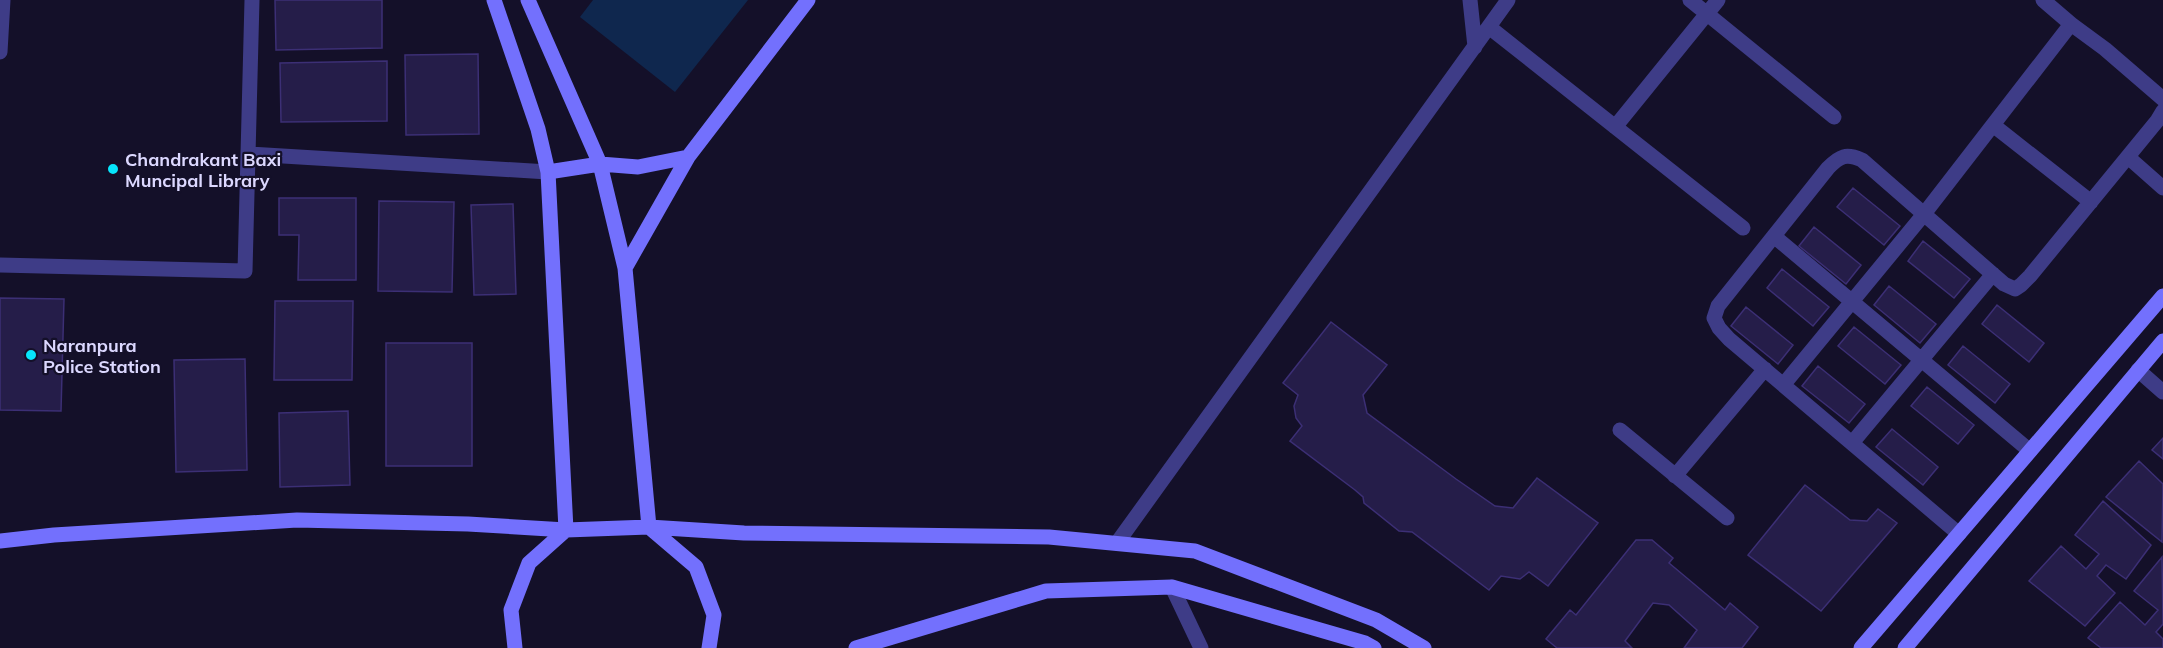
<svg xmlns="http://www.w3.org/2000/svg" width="2163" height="648" font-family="Mulish,sans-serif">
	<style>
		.water { fill: #0f274e }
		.building { fill: #251d49; stroke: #3c2f75; stroke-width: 1.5 }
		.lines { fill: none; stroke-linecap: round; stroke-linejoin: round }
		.street { stroke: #3e3c87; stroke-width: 15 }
		.secondary { stroke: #7370fd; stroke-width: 15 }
		.poi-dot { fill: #07e5fc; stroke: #141029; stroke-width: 2 }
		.labels { text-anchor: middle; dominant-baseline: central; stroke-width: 4.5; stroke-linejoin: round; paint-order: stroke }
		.poi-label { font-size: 18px; font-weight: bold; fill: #dcd8ff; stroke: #141029; text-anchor: start }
	</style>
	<rect width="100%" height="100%" fill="#141029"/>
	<path class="water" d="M 593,0 L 748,0 L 675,92 L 580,17 Z"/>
	<path class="building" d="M 275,0 L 382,0 L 382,48 L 276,50 Z
		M 478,54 L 479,134 L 406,135 L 405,55 Z
		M 387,61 L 387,121 L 281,122 L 280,63 Z
		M 1853,188 L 1900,226 L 1884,245 L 1837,207 Z
		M 279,198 L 356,198 L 356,280 L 298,280 L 299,235 L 279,235 Z
		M 379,201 L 454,202 L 452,292 L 378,291 Z
		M 513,204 L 516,294 L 474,295 L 471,205 Z
		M 1814,227 L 1861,265 L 1846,284 L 1799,246 Z
		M 1923,241 L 1970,279 L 1954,298 L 1908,261 Z
		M 1782,269 L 1829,307 L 1813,326 L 1767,288 Z
		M 1889,286 L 1936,324 L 1920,343 L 1874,305 Z
		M 0,298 L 64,299 L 61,411 L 0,410 Z
		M 275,301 L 353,301 L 352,380 L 274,380 Z
		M 1997,305 L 2044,343 L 2029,362 L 1982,324 Z
		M 1746,307 L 1793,345 L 1778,364 L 1731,326 Z
		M 1331,322 L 1387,365 L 1363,395 L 1367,413 L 1456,479 L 1495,506 L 1513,508 L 1537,478 L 1598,523 L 1548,586 L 1529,572 L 1520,579 L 1501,576 L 1489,590 L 1412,532 L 1399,531 L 1364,503 L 1363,497 L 1355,490 L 1290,441 L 1302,426 L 1296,418 L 1294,406 L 1298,395 L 1283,383 Z
		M 1854,327 L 1901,365 L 1885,384 L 1838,346 Z
		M 386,343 L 472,343 L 472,466 L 386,466 Z
		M 1963,346 L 2010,384 L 1995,403 L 1948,365 Z
		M 245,359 L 247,470 L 176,472 L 174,360 Z
		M 1818,366 L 1865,404 L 1849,423 L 1802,386 Z
		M 1927,387 L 1974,425 L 1958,444 L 1911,406 Z
		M 348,411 L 350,485 L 280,487 L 279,413 Z
		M 1892,429 L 1938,467 L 1923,485 L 1876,447 Z
		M 2163,438 L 2163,459 L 2152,450 Z
		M 2139,461 L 2163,484 L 2162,542 L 2106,497 Z
		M 1805,485 L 1850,520 L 1867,521 L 1878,509 L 1897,523 L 1821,611 L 1748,555 Z
		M 2103,501 L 2151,545 L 2126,579 L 2106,565 L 2097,576 L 2115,593 L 2085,626 L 2029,581 L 2061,546 L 2086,569 L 2099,554 L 2075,535 Z
		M 1636,540 L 1652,540 L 1673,558 L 1669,563 L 1725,610 L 1730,603 L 1758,627 L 1742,648 L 1684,648 L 1697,630 L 1669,605 L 1653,603 L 1625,641 L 1632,648 L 1557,648 L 1546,639 L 1570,610 L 1576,615 Z
		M 2162,557 L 2163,624 L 2156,632 L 2163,639 L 2163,648 L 2101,648 L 2088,638 L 2120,602 L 2145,625 L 2158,610 L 2134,591 Z"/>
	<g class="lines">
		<path class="street" d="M 1470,0 L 1475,47
			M 1690,0 L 1834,117
			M 2043,0 L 2071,24
			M 1489,27 L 1743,228
			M 0,52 L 3,0
			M 1993,125 L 2091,202
			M 1615,127 L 1718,0
			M 248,154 L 548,172
			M 2128,157 L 2163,188
			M 1775,237 L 2030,451
			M 0,265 L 245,271 L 252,0
			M 2138,370 L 2163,392
			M 1784,384 L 1924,214 L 2071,24 L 2105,49 L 2163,99
			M 1620,430 L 1727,518
			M 1852,443 L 1993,274
			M 1675,476 L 1765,369
			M 1959,534 L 1729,339 L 1719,328 L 1714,318 L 1718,306 L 1828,168 C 1840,156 1846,153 1862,160 L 2004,284 L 2015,289 L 2021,285 L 2030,276 L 2157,121 L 2163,111
			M 1117,543 L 1508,0
			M 1172,587 L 1201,648"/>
		<path class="secondary" d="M 528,0 L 600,164 L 625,268 L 649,527 L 744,533 L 1049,537 L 1195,551 L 1376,620 L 1424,648
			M 548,172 L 600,164 L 638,167 L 688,157
			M 625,268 L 688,157 L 808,0
			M 0,541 L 54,535 L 297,520 L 468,524 L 566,530 L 548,172 L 538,129 L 494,0
			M 515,648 L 511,610 L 529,563 L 566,530 L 649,527 L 696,567 L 714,615 L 709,648
			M 856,648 L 1046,591 L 1172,587 L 1365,643 L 1374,648
			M 1861,648 L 2163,296
			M 1905,648 L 2163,341"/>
	</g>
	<g class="poi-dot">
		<circle cx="113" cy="169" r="6"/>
		<circle cx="31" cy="355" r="6"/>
	</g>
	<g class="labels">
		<g class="poi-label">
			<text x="125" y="159">Chandrakant Baxi<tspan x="125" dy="21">Muncipal Library</tspan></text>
			<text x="43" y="345">Naranpura<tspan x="43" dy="21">Police Station</tspan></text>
		</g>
	</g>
</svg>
